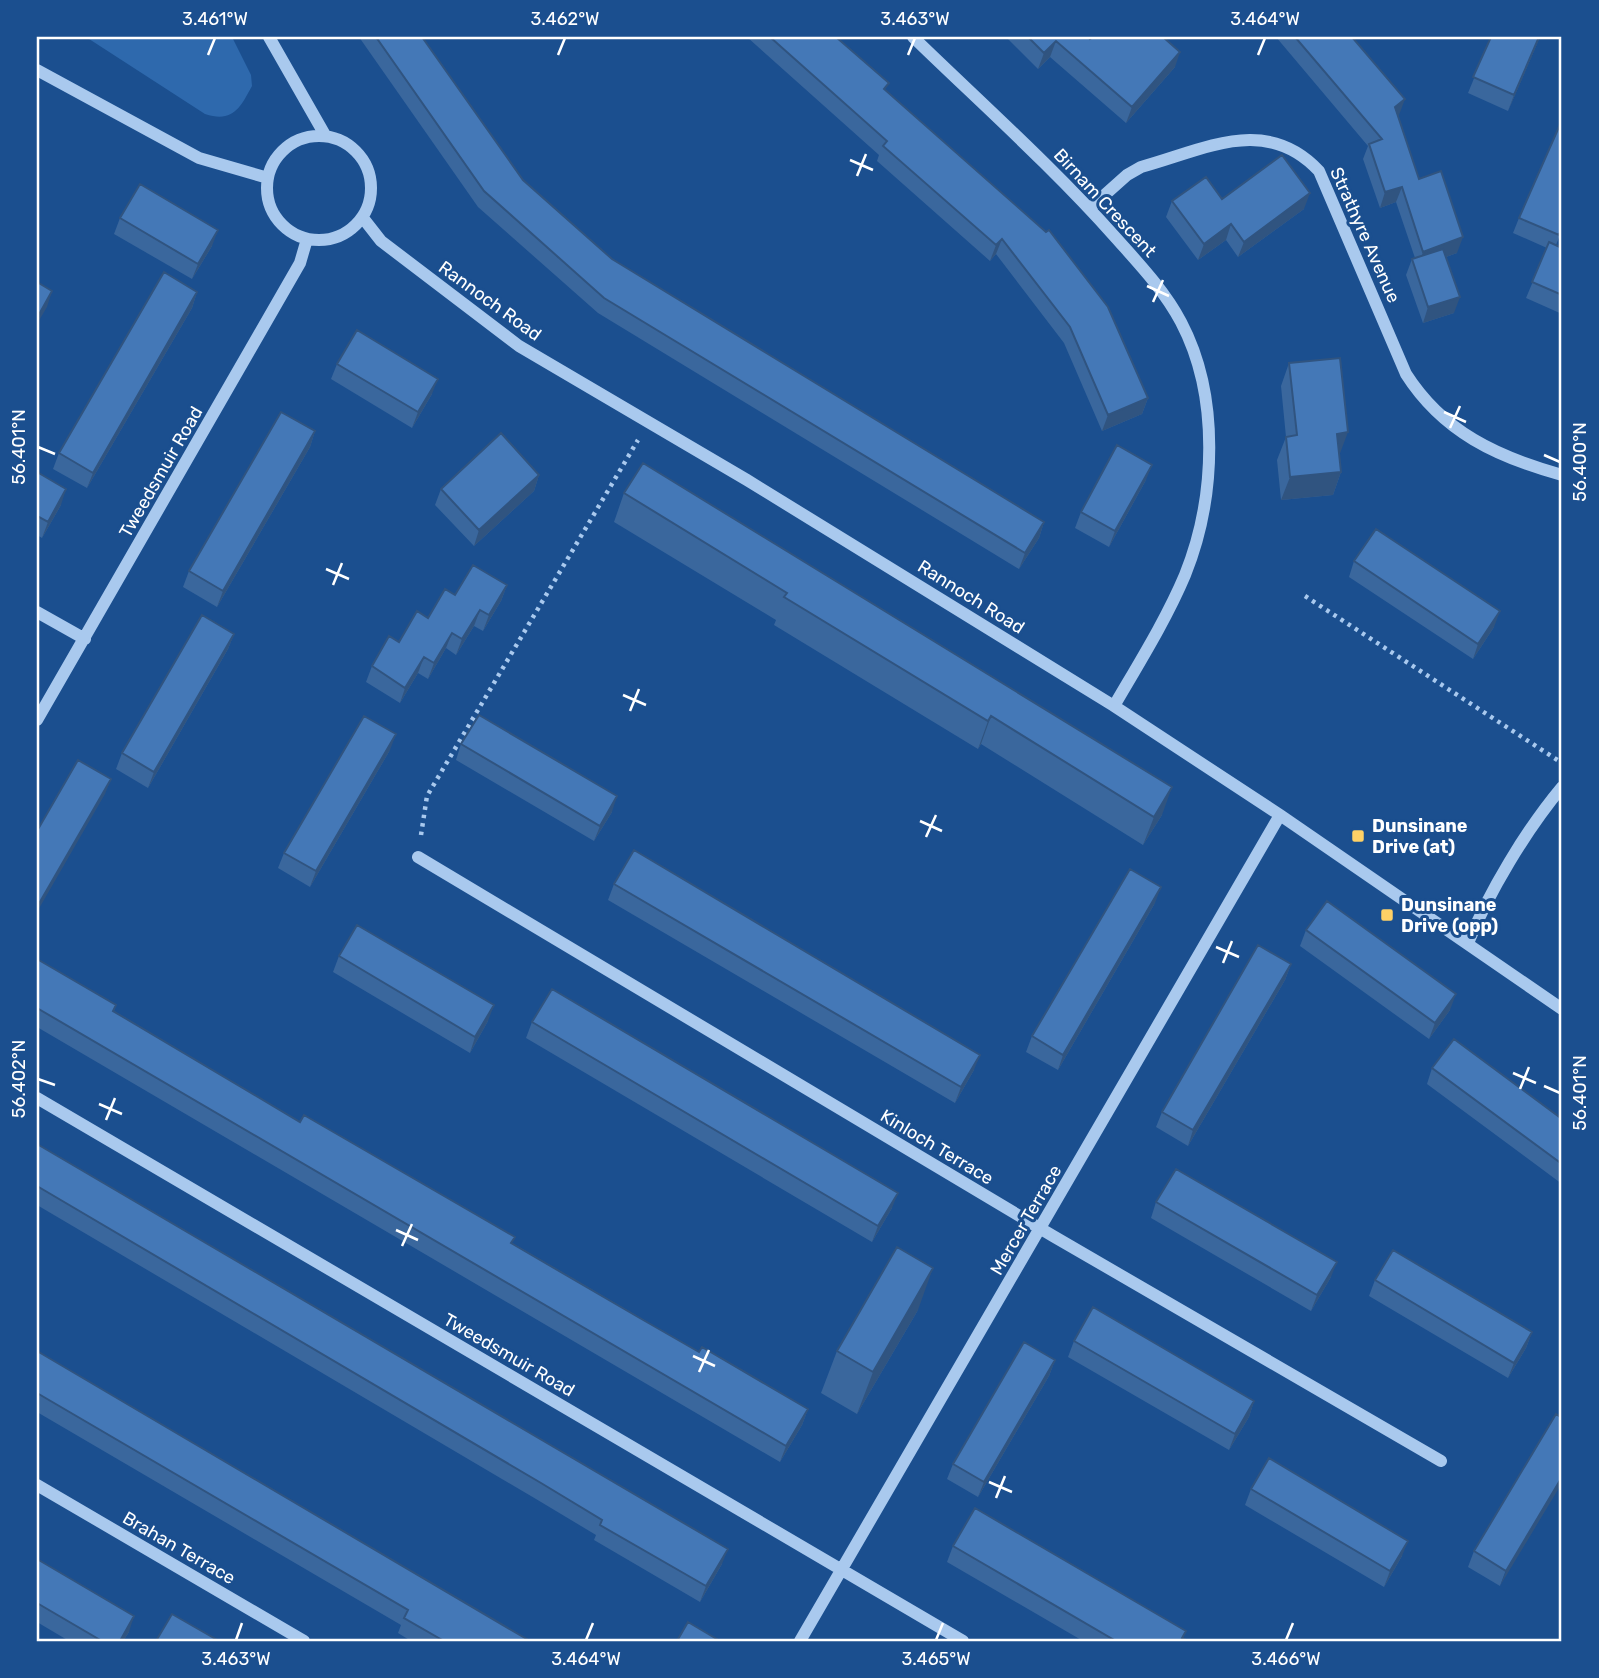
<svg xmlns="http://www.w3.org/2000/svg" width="1599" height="1678" font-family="Rubik,sans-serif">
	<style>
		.green { fill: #2e69ad }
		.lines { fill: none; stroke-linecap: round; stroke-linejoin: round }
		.path { stroke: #a9c9ee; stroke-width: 4.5; stroke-dasharray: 3.5 5; stroke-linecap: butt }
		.minor { stroke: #a9c9ee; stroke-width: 12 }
		.wall { fill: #3a679d }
		.shaded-wall { fill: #305480 }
		.building { fill: #4478b7; stroke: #305480; stroke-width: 2 }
		.ticks { fill: none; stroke: #fff; stroke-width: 2.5 }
		.poi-dot { fill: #ffd166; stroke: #1b4f8f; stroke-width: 2.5 }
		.labels { text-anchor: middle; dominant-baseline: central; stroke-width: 6; stroke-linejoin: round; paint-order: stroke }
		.street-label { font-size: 18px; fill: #fff; stroke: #1b4f8f }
		.poi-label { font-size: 18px; font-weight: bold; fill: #fff; stroke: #1b4f8f; text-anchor: start }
		.neatline { fill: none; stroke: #fff; stroke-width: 2.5 }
		.ticks-label { font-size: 18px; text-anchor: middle; fill: #fff }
	</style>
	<rect width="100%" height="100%" fill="#1b4f8f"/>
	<path class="green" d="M 86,37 L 232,37 L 251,75 L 252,86 C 240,108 233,123 205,114 Z"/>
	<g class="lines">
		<path class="path" d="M 1305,596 L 1562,763
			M 421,835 L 427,796 L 638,440"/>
		<path class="minor" d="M 269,37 L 325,135
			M 913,37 C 981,103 1053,167 1116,238 C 1140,265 1164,290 1181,322 C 1220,396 1216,498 1185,575 C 1166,620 1139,663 1114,706
			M 37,70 L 199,158 L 268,178
			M267 188a52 52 0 1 1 104 0a52 52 0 1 1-104 0Z
			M 1090,208 L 1127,175 L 1141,167 C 1204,150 1266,114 1319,171 L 1406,374 C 1443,432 1497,457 1562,475
			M 363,218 L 381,241 L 519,346 L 747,480 L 1114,706 L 1280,815 L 1562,1009
			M 37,612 L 85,639
			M 37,720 L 300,263 L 307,239
			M 418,857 L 1053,1236 L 1441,1461
			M 1468,943 C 1489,892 1526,830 1562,787
			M 37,1098 L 963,1641
			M 37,1485 L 304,1641
			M 800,1641 L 1280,815"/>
	</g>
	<path class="wall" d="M 359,37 L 422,37 L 523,180 L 612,259 L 1044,522 L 1039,538 L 1019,569 L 598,313 L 478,207 Z
		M 747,37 L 836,37 L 886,91 L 1148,398 L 1142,414 L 1102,431 L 1064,343 L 996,254 L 990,261 L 877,161 L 879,155 Z
		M 1006,37 L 1088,37 L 1090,39 L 1164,38 L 1175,67 L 1126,123 L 1050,57 L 1038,69 Z
		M 1276,37 L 1352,37 L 1399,115 L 1398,116 L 1419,179 L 1457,253 L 1446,257 L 1454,313 L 1423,323 L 1406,275 L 1412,259 L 1415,258 L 1396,202 L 1380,208 L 1363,159 L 1368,146 Z
		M 1491,37 L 1540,37 L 1508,111 L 1468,93 Z
		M 1222,199 L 1304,209 L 1238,257 L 1226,240 L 1198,260 L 1166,217 L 1172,201 Z
		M 120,218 L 212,246 L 192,279 L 114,234 Z
		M 1519,218 L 1562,230 L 1556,245 L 1562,248 L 1562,314 L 1526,298 L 1547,248 L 1513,233 Z
		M 197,292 L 192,308 L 87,488 L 53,469 L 59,453 Z
		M 1289,363 L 1339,455 L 1341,472 L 1333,495 L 1281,500 L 1277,460 L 1286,437 L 1281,386 Z
		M 337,364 L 432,394 L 412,428 L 331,379 Z
		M 315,431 L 310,447 L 217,607 L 183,587 L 189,571 Z
		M 37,472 L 61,505 L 42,538 L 37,535 Z
		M 539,475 L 534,491 L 474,546 L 435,505 L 441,489 Z
		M 1146,480 L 1109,547 L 1075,528 L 1081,512 Z
		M 624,493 L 1162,815 L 1143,845 L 981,744 L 978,749 L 774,625 L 776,620 L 614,522 Z
		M 1354,561 L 1494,627 L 1473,659 L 1349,577 Z
		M 507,585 L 501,601 L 483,631 L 474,626 L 456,655 L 446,648 L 428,679 L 418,673 L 400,703 L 366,682 L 372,666 L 455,595 Z
		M 234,634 L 228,649 L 148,788 L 116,769 L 122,753 Z
		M 461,744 L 612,812 L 594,841 L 456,760 Z
		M 390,750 L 310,887 L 278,868 L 284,853 Z
		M 614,884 L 974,1070 L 955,1103 L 608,900 Z
		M 1155,903 L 1058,1070 L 1026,1052 L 1032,1036 Z
		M 1306,930 L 1450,1010 L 1429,1039 L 1300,946 Z
		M 339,956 L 488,1021 L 470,1053 L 333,972 Z
		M 37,959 L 116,1005 L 114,1011 L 300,1122 L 512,1243 L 699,1352 L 808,1409 L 802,1425 L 780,1462 L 37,1027 Z
		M 1291,964 L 1285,980 L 1188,1146 L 1156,1127 L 1162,1112 Z
		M 532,1022 L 892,1208 L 872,1242 L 526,1038 Z
		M 1432,1068 L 1562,1119 L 1562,1184 L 1427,1084 Z
		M 37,1144 L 722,1564 L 700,1602 L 594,1540 L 596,1535 L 536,1499 L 37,1205 Z
		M 1156,1202 L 1331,1277 L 1311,1311 L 1151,1218 Z
		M 1375,1280 L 1532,1332 L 1526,1348 L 1508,1378 L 1369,1296 Z
		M 918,1310 L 857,1414 L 821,1393 L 837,1351 Z
		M 1074,1341 L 1254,1401 L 1249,1417 L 1229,1450 L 1068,1357 Z
		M 37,1351 L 530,1641 L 411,1641 L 398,1633 L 401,1625 L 37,1412 Z
		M 1055,1360 L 1049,1376 L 978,1497 L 947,1479 L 953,1464 Z
		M 1562,1418 L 1500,1586 L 1468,1567 L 1474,1551 Z
		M 1251,1489 L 1402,1556 L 1384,1587 L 1245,1505 Z
		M 953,1546 L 1184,1639 L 1188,1641 L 1083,1641 L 947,1562 Z
		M 37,1559 L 129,1632 L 123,1641 L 69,1641 L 37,1622 Z"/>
	<path class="shaded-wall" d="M 1539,37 L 1540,37 L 1508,111 L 1514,95 Z
		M 1056,41 L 1050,57 L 1038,69 L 1044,53 Z
		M 1180,52 L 1175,67 L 1126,123 L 1132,107 Z
		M 1405,99 L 1399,115 L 1389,123 L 1395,107 Z
		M 1402,187 L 1396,202 L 1380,208 L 1385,192 Z
		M 1310,193 L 1304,209 L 1238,257 L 1244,242 Z
		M 1231,224 L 1226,240 L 1198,260 L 1204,244 Z
		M 218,230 L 212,246 L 192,279 L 198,264 Z
		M 1463,237 L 1457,253 L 1418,267 L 1423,252 Z
		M 1002,239 L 996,254 L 990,261 L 996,245 Z
		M 52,291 L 47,307 L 37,324 L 37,318 Z
		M 197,292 L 192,308 L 87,488 L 93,473 Z
		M 1460,297 L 1454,313 L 1423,323 L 1428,307 Z
		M 438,379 L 432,394 L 412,428 L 418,412 Z
		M 1148,398 L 1142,414 L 1102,431 L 1108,415 Z
		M 315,431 L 310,447 L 217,607 L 223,591 Z
		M 1348,432 L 1339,456 L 1337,434 Z
		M 1152,465 L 1146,480 L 1109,547 L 1115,531 Z
		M 1341,472 L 1333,495 L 1281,500 L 1290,477 Z
		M 539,475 L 534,491 L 474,546 L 479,530 Z
		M 66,489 L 61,505 L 42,538 L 48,522 Z
		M 1044,522 L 1039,538 L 1019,569 L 1025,553 Z
		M 507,585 L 501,601 L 483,631 L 489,615 Z
		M 480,610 L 474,626 L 456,655 L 462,639 Z
		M 1500,611 L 1494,627 L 1473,659 L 1478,644 Z
		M 452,633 L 446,648 L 428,679 L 434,663 Z
		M 234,634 L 228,649 L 148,788 L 154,772 Z
		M 424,657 L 418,673 L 400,703 L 405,688 Z
		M 991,716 L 981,744 L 978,749 L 988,721 Z
		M 396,734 L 390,750 L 310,887 L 316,871 Z
		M 111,779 L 105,794 L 37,912 L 37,907 Z
		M 1172,787 L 1162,815 L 1143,845 L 1154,817 Z
		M 617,796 L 612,812 L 594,841 L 600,826 Z
		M 1161,887 L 1155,903 L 1058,1070 L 1063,1055 Z
		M 1291,964 L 1285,980 L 1188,1146 L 1193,1130 Z
		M 1456,994 L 1450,1010 L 1429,1039 L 1435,1023 Z
		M 494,1005 L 488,1021 L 470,1053 L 475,1037 Z
		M 980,1055 L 974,1070 L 955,1103 L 961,1087 Z
		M 898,1193 L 892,1208 L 872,1242 L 878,1226 Z
		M 1337,1262 L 1331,1277 L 1311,1311 L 1317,1295 Z
		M 933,1268 L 918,1310 L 857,1414 L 873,1372 Z
		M 1532,1332 L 1526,1348 L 1508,1378 L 1514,1363 Z
		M 1055,1360 L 1049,1376 L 978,1497 L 984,1482 Z
		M 1254,1401 L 1249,1417 L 1229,1450 L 1235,1434 Z
		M 808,1409 L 802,1425 L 780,1462 L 786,1446 Z
		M 1562,1477 L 1562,1483 L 1500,1586 L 1506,1571 Z
		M 1408,1541 L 1402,1556 L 1384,1587 L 1390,1571 Z
		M 728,1549 L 722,1564 L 700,1602 L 706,1586 Z
		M 134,1616 L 129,1632 L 123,1641 L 120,1641 Z"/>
	<path class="building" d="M 376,37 L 422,37 L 523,180 L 612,259 L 1044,522 L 1025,553 L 604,298 L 484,191 Z
		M 770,37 L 836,37 L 889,83 L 884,89 L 1046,232 L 1049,230 L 1108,307 L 1148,398 L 1108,415 L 1070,327 L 1002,239 L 996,245 L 883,146 L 887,141 Z
		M 1028,37 L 1088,37 L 1090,39 L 1093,37 L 1163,37 L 1180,52 L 1132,107 L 1056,41 L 1044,53 Z
		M 1295,37 L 1352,37 L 1405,99 L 1395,107 L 1419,179 L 1441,171 L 1463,237 L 1423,252 L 1402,187 L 1385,192 L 1369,144 L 1382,139 Z
		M 1491,37 L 1539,37 L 1514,95 L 1473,77 Z
		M 1562,120 L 1562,227 L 1559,235 L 1519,218 Z
		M 1282,155 L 1310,193 L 1244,242 L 1231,224 L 1204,244 L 1172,201 L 1206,177 L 1222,199 Z
		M 140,184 L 218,230 L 198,264 L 120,218 Z
		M 1549,242 L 1562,248 L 1562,295 L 1532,282 Z
		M 1443,249 L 1460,297 L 1428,307 L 1412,259 Z
		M 164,272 L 197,292 L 93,473 L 59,453 Z
		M 37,282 L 52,291 L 37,318 Z
		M 357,330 L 438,379 L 418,412 L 337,364 Z
		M 1340,358 L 1348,432 L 1337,434 L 1341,472 L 1290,477 L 1286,437 L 1297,435 L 1289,363 Z
		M 281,412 L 315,431 L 223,591 L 189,571 Z
		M 501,433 L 539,475 L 479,530 L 441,489 Z
		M 1117,445 L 1152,465 L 1115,531 L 1081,512 Z
		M 643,463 L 1172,787 L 1154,817 L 991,716 L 988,721 L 784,597 L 787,593 L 624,493 Z
		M 37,472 L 66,489 L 48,522 L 37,516 Z
		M 1376,529 L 1500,611 L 1478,644 L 1354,561 Z
		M 473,565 L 507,585 L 489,615 L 480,610 L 462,639 L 452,633 L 434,663 L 424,657 L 405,688 L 372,666 L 389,636 L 399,642 L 417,611 L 428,618 L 445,589 L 455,595 Z
		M 202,615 L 234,634 L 154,772 L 122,753 Z
		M 479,715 L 617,796 L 600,826 L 461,744 Z
		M 364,716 L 396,734 L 316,871 L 284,853 Z
		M 78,760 L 111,779 L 37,907 L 37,831 Z
		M 634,850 L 980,1055 L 961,1087 L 614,884 Z
		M 1130,869 L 1161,887 L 1063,1055 L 1032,1036 Z
		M 1327,901 L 1456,994 L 1435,1023 L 1306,930 Z
		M 357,925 L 494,1005 L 475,1037 L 339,956 Z
		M 1258,945 L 1291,964 L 1193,1130 L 1162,1112 Z
		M 37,959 L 116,1005 L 113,1011 L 300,1122 L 304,1115 L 515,1237 L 511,1243 L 638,1317 L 699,1352 L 702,1347 L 808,1409 L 786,1446 L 37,1008 Z
		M 552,989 L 898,1193 L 878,1226 L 532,1022 Z
		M 1454,1039 L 1562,1119 L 1562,1164 L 1432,1068 Z
		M 37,1144 L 728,1549 L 706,1586 L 600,1525 L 602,1520 L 541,1483 L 37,1186 Z
		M 1176,1169 L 1337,1262 L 1317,1295 L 1156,1202 Z
		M 897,1247 L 933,1268 L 873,1372 L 837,1351 Z
		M 1393,1250 L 1532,1332 L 1514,1363 L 1375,1280 Z
		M 1093,1307 L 1254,1401 L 1235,1434 L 1074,1341 Z
		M 1024,1342 L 1055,1360 L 984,1482 L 953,1464 Z
		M 37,1351 L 530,1641 L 444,1641 L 404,1618 L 408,1610 L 37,1393 Z
		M 1556,1414 L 1562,1418 L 1562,1477 L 1506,1571 L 1474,1551 Z
		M 1269,1458 L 1408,1541 L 1390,1571 L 1251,1489 Z
		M 975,1508 L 1186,1631 L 1182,1638 L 1188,1641 L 1116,1641 L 953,1546 Z
		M 37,1559 L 134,1616 L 120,1641 L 102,1641 L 37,1603 Z
		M 172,1614 L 219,1641 L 156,1641 Z
		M 688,1622 L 720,1641 L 677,1641 Z"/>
	<path class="ticks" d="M 208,55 L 215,38M 558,55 L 565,38M 908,55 L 915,38M 1258,55 L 1265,38M 850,160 L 873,170M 857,176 L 866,154M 1147,286 L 1169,296M 1153,302 L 1163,280M 1444,412 L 1466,422M 1450,428 L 1460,406M 38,447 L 55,454M 1544,455 L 1560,462M 326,569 L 349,579M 333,585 L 342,563M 623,695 L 646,705M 630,711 L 639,689M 920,821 L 942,831M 926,837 L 936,815M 1216,947 L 1239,957M 1223,963 L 1232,941M 1513,1073 L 1536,1083M 38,1079 L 55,1085M 1544,1086 L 1560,1093M 1520,1089 L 1529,1067M 99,1104 L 122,1114M 106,1120 L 115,1098M 396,1230 L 418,1240M 402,1246 L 412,1224M 693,1356 L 715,1366M 699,1372 L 709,1350M 989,1482 L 1012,1492M 996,1498 L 1005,1476M 236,1640 L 242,1623M 586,1640 L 593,1623M 936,1640 L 943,1623M 1286,1640 L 1293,1623"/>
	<g class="poi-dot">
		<rect x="1351" y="829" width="14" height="14" rx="3.5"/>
		<rect x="1380" y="908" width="14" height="14" rx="3.5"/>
	</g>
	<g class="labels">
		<g class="street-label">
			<text transform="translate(1105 203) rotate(47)">Birnam Crescent</text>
			<text transform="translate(1365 235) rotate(66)">Strathyre Avenue</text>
			<text transform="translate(490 301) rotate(36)">Rannoch Road</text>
			<text transform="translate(161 472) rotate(-60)">Tweedsmuir Road</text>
			<text transform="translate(971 597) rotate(32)">Rannoch Road</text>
			<text transform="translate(937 1147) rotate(31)">Kinloch Terrace</text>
			<text transform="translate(1026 1220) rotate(-60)">Mercer Terrace</text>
			<text transform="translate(509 1355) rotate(30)">Tweedsmuir Road</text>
			<text transform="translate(179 1548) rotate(30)">Brahan Terrace</text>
		</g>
		<g class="poi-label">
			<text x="1372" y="826">Dunsinane<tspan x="1372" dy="21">Drive (at)</tspan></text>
			<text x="1401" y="905">Dunsinane<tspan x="1401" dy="21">Drive (opp)</tspan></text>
		</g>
	</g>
	<rect width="1599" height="1678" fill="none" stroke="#1b4f8f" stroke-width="77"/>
	<rect x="38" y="38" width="1522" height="1602" class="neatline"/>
	<g class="ticks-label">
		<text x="215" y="25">3.461°W</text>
		<text x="565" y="25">3.462°W</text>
		<text x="915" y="25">3.463°W</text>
		<text x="1265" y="25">3.464°W</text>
		<text transform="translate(19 447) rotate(-90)" y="6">56.401°N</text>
		<text transform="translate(1580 462) rotate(-90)" y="6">56.400°N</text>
		<text transform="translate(19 1079) rotate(-90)" y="6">56.402°N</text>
		<text transform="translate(1580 1093) rotate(-90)" y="6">56.401°N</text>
		<text x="236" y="1665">3.463°W</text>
		<text x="586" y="1665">3.464°W</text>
		<text x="936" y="1665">3.465°W</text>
		<text x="1286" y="1665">3.466°W</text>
	</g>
</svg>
